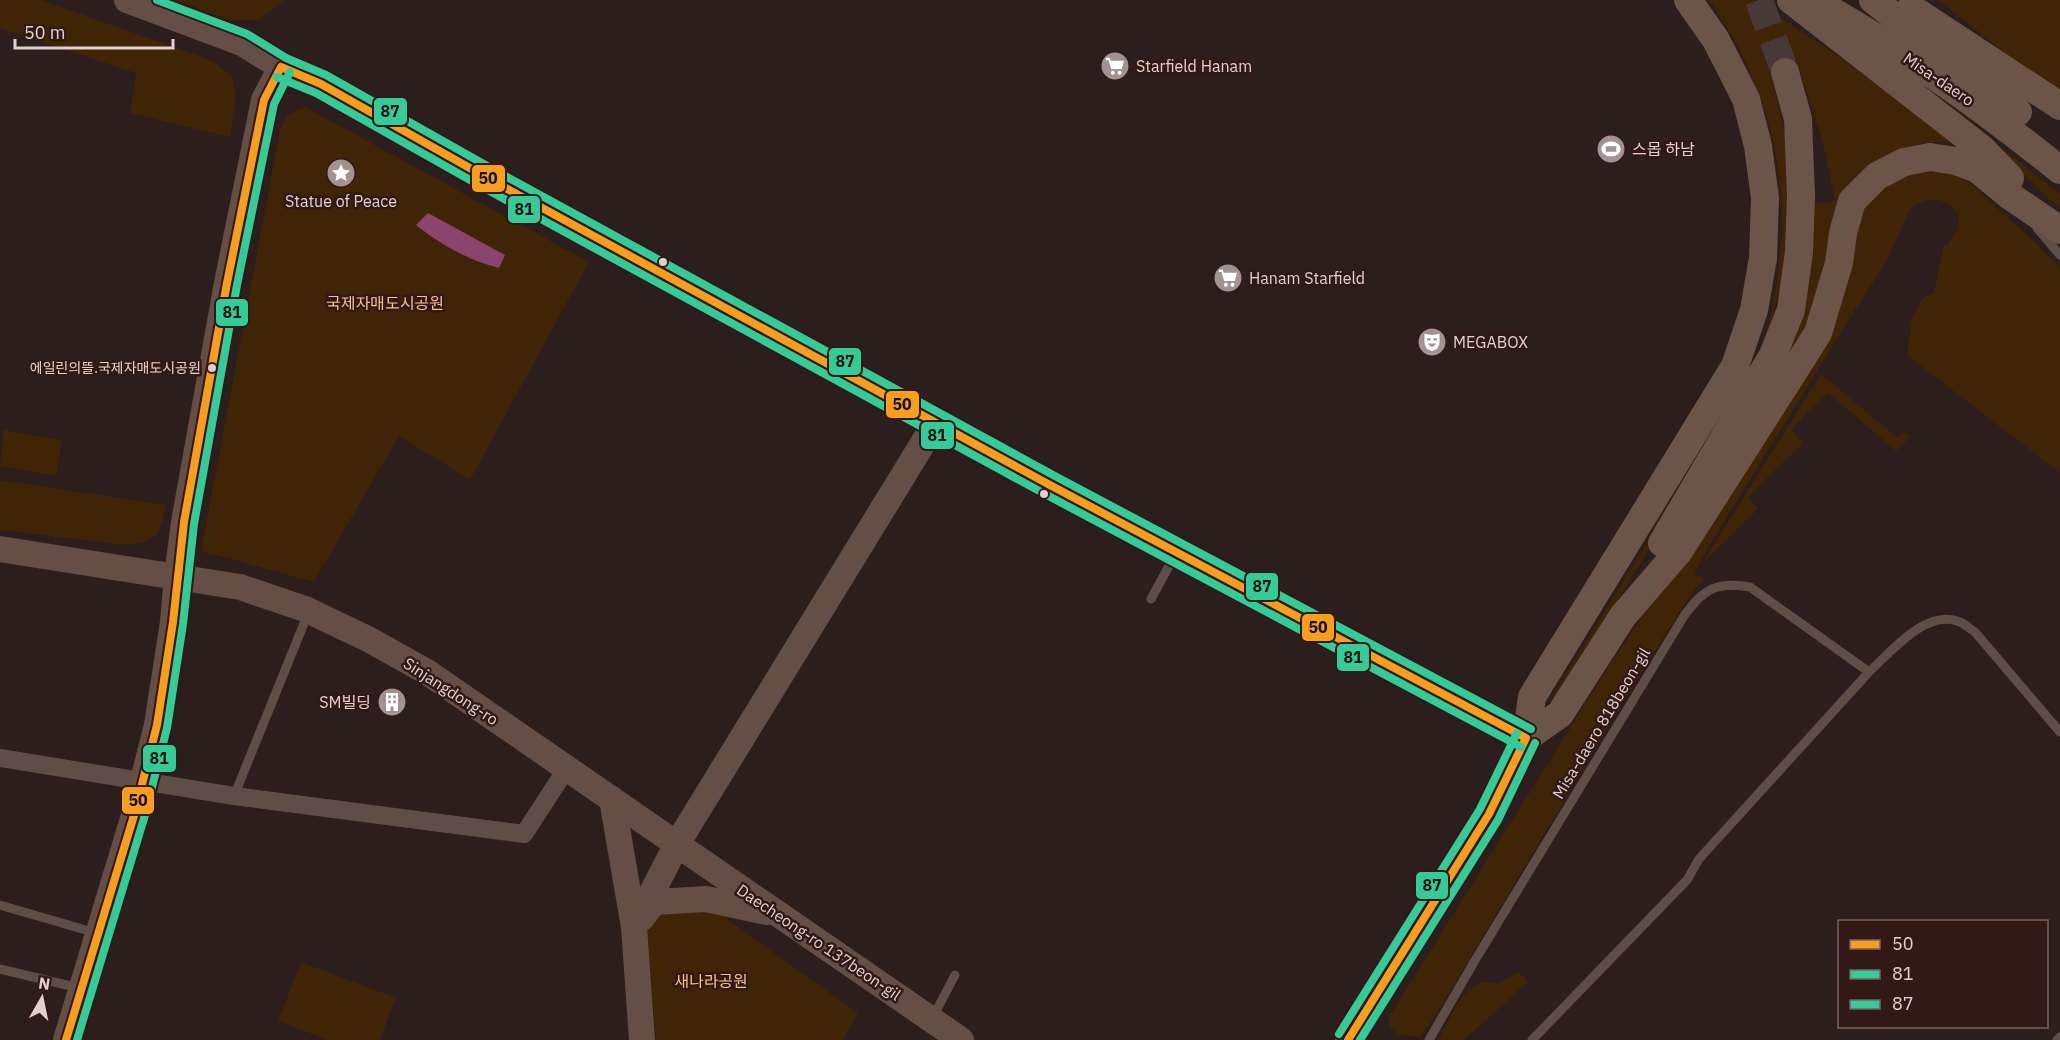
<svg xmlns="http://www.w3.org/2000/svg" width="2060" height="1040" font-family="'IBM Plex Sans','Noto Sans KR',sans-serif">
	<style>
		.green { fill: #3f2406 }
		.water { fill: #8c436d }
		.lines { fill: none; stroke-linecap: round; stroke-linejoin: round }
		.primary-tunnel { stroke: #473937; stroke-width: 28; stroke-dasharray: 28 14; stroke-linecap: butt }
		.lane { stroke: #5f4e47; stroke-width: 9 }
		.street { stroke: #5f4e47; stroke-width: 18 }
		.secondary { stroke: #644e45; stroke-width: 26 }
		.primary { stroke: #6d5449; stroke-width: 28 }
		.bus-1-casing { stroke: #321916; stroke-width: 12 }
		.bus-2-casing { stroke: #321916; stroke-width: 12 }
		.bus-3-casing { stroke: #321916; stroke-width: 12 }
		.bus-1 { stroke: #f99d1c; stroke-width: 8 }
		.bus-2 { stroke: #3c9; stroke-width: 8 }
		.bus-3 { stroke: #3c9; stroke-width: 8 }
		.bus-dot { fill: #e2d0ce; stroke: #321916; stroke-width: 2 }
		.labels { text-anchor: middle; dominant-baseline: central; stroke-width: 5; stroke-linejoin: round; paint-order: stroke }
		.bus-label { font-size: 14px; fill: #e2d0ce; stroke: #321916; text-anchor: end }
		.poi-label { font-size: 16px; fill: #e2d0ce; stroke: #321916; text-anchor: start }
		.street-label { font-size: 16px; fill: #e2d0ce; stroke: #321916 }
		.park-label { font-size: 16px; fill: #f5c18e; stroke: #321916 }
		.line-badge { stroke: #321916; stroke-width: 2 }
		.pale-badge-label { font-size: 16px; text-anchor: middle; font-weight: bold; fill: #111 }
	</style>
	<rect width="100%" height="100%" fill="#2c1e1c"/>
	<path class="green" d="M 0,0 L 41,0 L 213,61 L 232,77 L 236,94 L 230,137 L 130,113 L 136,73 L 0,28 Z
		M 174,0 L 284,0 L 259,20 L 231,20 Z
		M 1709,0 L 1753,0 L 1822,45 L 1928,120 L 1952,141 L 1921,143 L 1890,153 L 1811,318 L 1781,369 L 1812,204 L 1835,201 L 1823,143 L 1799,68 L 1771,76 C 1776,95 1781,115 1785,134 C 1797,194 1787,283 1765,339 C 1798,213 1784,108 1709,0 Z
		M 1939,0 L 2060,0 L 2060,92 L 2016,62 Z
		M 305,107 L 589,262 L 470,480 L 399,436 L 314,582 L 201,551 L 280,130 L 288,114 Z
		M 1998,147 L 2003,149 L 2060,194 L 2060,209 L 2010,162 Z
		M 1903,170 L 1955,170 L 2036,243 L 2060,268 L 2060,473 L 1907,355 L 1912,317 L 1922,299 L 1934,292 L 1944,245 L 1947,246 L 1957,229 L 1959,216 C 1948,195 1921,195 1908,213 L 1887,261 L 1855,310 L 1709,546 L 1694,574 L 1704,578 L 1689,597 L 1631,689 L 1434,1018 L 1420,1037 L 1399,1035 L 1389,1026 L 1389,1017 L 1607,669 L 1644,614 L 1690,554 L 1856,229 L 1867,200 Z
		M 1821,374 L 1898,438 L 1904,431 L 1910,437 L 1896,451 L 1828,393 L 1791,429 L 1803,443 L 1748,497 L 1758,509 L 1701,565 Z
		M 4,430 L 62,440 L 56,476 L 0,466 Z
		M 0,480 L 166,505 C 160,536 158,540 127,545 L 0,530 Z
		M 1658,525 L 1662,528 L 1569,678 L 1556,698 L 1553,696 Z
		M 692,894 L 858,1013 L 843,1040 L 656,1040 L 647,931 L 648,915 Z
		M 301,962 L 396,998 L 380,1040 L 328,1040 L 278,1021 Z
		M 1519,972 L 1528,982 L 1464,1040 L 1438,1040 C 1447,1023 1463,985 1484,982 C 1488,981 1494,983 1498,984 Z"/>
	<path class="water" d="M 428,213 L 505,255 L 499,268 C 468,260 441,245 416,225 Z"/>
	<g class="lines">
		<path class="primary-tunnel" d="M 1759,0 L 1785,72"/>
		<path class="lane" d="M 2037,228 L 2060,255
			M 1151,599 L 1176,553
			M 234,796 L 309,611
			M 0,905 L 96,933
			M 0,969 L 79,988
			M 933,1017 L 955,975
			M 1429,1040 L 1474,962 L 1684,616 C 1703,589 1717,581 1750,587 L 1869,672 C 1891,652 1926,608 1960,622 C 1965,624 1970,629 1975,632 L 2060,732
			M 1532,1040 L 1687,880 L 1699,859 L 1869,672
			M 2057,1040 L 2060,1037"/>
		<path class="street" d="M 0,758 L 234,796 L 524,834 L 567,768"/>
		<path class="secondary" d="M 127,0 L 242,43 L 281,67 L 321,84 L 491,180 L 1048,484 L 1526,738 L 1489,814 L 1348,1040
			M 0,549 L 240,587 L 305,609 L 368,639 L 427,672 L 961,1040
			M 612,799 L 634,927
			M 642,918 L 654,902 L 706,899 L 767,912
			M 66,1040 L 135,812 L 157,725 L 173,622 L 177,576 L 184,522 L 227,283 L 264,100 L 281,67
			M 642,1040 L 634,927 L 677,844 L 936,422"/>
		<path class="primary" d="M 1791,0 L 1982,149 L 2010,178
			M 1873,0 L 2018,112
			M 1821,5 C 1906,52 1984,109 2060,170
			M 1911,8 L 2060,106
			M 1662,543 L 1773,355 L 1791,310 L 1799,252 L 1801,196 L 1798,119 L 1785,72
			M 1526,738 L 1560,714 L 1623,616 L 1679,551 L 1794,371 L 1818,333 L 1839,263 L 1843,233 L 1852,201 L 1877,176 L 1904,162 L 1930,157 L 1956,161 L 1977,169 L 2010,196 L 2060,230
			M 1526,738 L 1532,697 L 1735,366 L 1754,310 L 1763,258 L 1765,198 L 1758,146 L 1746,99 L 1716,40 L 1688,0"/>
		<g class="bus-1-casing">
			<path id="bus-1" d="M 281,67 L 321,84 L 491,180 L 1048,484 L 1526,738
				M 66,1040 L 135,812 L 157,725 L 173,622 L 184,522 L 227,283 L 264,100 L 281,67
				M 1348,1040 L 1489,814 L 1526,738"/>
		</g>
		<g class="bus-2-casing">
			<path id="bus-2" d="M 277,77 L 316,93 L 486,189 L 1043,493 L 1521,747
				M 77,1040 L 145,815 L 167,728 L 183,624 L 194,524 L 237,285 L 274,104 L 290,72
				M 1360,1040 L 1498,820 L 1535,743"/>
		</g>
		<g class="bus-3-casing">
			<path id="bus-3" d="M 157,0 L 247,34 L 286,58 L 326,75 L 496,171 L 1053,475 L 1531,729
				M 1339,1034 L 1480,809 L 1517,733"/>
		</g>
		<use href="#bus-1" class="bus-1"/>
		<use href="#bus-2" class="bus-2"/>
		<use href="#bus-3" class="bus-3"/>
	</g>
	<defs>
		<g id="supermarket-disc" transform="scale(1.5)"><circle r="9.5" fill="#a29290" stroke="#321916"/><path d="M-6-5.5h2.5l.6 2H6L4.5 2H-2.5L-4.4-4H-6ZM-1.5 3.2a1.3 1.3 0 1 0 .1 0ZM3 3.2a1.3 1.3 0 1 0 .1 0Z" fill="#fff"/></g>
		<g id="stadium-disc" transform="scale(1.5)"><circle r="9.5" fill="#a29290" stroke="#321916"/><path d="M0-5a6.5 5 0 1 0 0 10a6.5 5 0 1 0 0-10ZM-3.5-1.8h7v3.6h-7Z" fill="#fff"/></g>
		<g id="sight-disc" transform="scale(1.5)"><circle r="9.5" fill="#a29290" stroke="#321916"/><path d="M0-6L1.8-2.2L6-1.7L2.9 1.2L3.7 5.4L0 3.3L-3.7 5.4L-2.9 1.2L-6-1.7L-1.8-2.2Z" fill="#fff"/></g>
		<g id="theatre-disc" transform="scale(1.5)"><circle r="9.5" fill="#a29290" stroke="#321916"/><path d="M-5-5.5Q0-4 5-5.5V0Q5 5 0 6Q-5 5-5 0ZM-3.3-2.5H-1v1.5H-3.3ZM1-2.5H3.3v1.5H1ZM-2.8 1Q0 5.5 2.8 1Z" fill="#fff"/></g>
		<g id="building-disc" transform="scale(1.5)"><circle r="9.5" fill="#a29290" stroke="#321916"/><path d="M-4-6H4V6H1V3H-1V6H-4ZM-2.5-4.3h1.7v1.8h-1.7ZM.8-4.3h1.7v1.8H.8ZM-2.5-1h1.7V.8h-1.7ZM.8-1h1.7V.8H.8Z" fill="#fff"/></g>
	</defs>
	<g fill-rule="evenodd">
		<use href="#supermarket-disc" x="1115" y="66"/>
		<use href="#stadium-disc" x="1611" y="149"/>
		<use href="#sight-disc" x="341" y="173"/>
		<use href="#supermarket-disc" x="1228" y="278"/>
		<use href="#theatre-disc" x="1432" y="342"/>
		<use href="#building-disc" x="392" y="702"/>
	</g>
	<g class="bus-dot">
		<circle cx="663" cy="262" r="5"/>
		<circle cx="212" cy="368" r="5"/>
		<circle cx="1044" cy="494" r="5"/>
	</g>
	<g class="labels">
		<g class="bus-label">
			<text x="201" y="368">에일린의뜰.국제자매도시공원</text>
		</g>
		<g class="poi-label">
			<text x="1136" y="66">Starfield Hanam</text>
			<text x="1632" y="149">스몹 하남</text>
			<text x="341" y="201" text-anchor="middle">Statue of Peace</text>
			<text x="1249" y="278">Hanam Starfield</text>
			<text x="1453" y="342">MEGABOX</text>
			<text x="371" y="702" text-anchor="end">SM빌딩</text>
		</g>
		<g class="street-label">
			<text transform="translate(1939 79) rotate(34)">Misa-daero</text>
			<text transform="translate(451 691) rotate(33)">Sinjangdong-ro</text>
			<text transform="translate(1601 723) rotate(-59)">Misa-daero 818beon-gil</text>
			<text transform="translate(819 942) rotate(34)">Daecheong-ro 137beon-gil</text>
		</g>
		<g class="park-label">
			<text x="385" y="303">국제자매도시공원</text>
			<text x="711" y="981">새나라공원</text>
		</g>
	</g>
	<g class="line-badge">
		<rect x="373" y="97" width="35" height="29" rx="6" fill="#3c9"/>
		<rect x="471" y="164" width="35" height="29" rx="6" fill="#f99d1c"/>
		<rect x="507" y="195" width="34" height="29" rx="6" fill="#3c9"/>
		<rect x="215" y="298" width="34" height="29" rx="6" fill="#3c9"/>
		<rect x="828" y="347" width="34" height="29" rx="6" fill="#3c9"/>
		<rect x="885" y="390" width="35" height="29" rx="6" fill="#f99d1c"/>
		<rect x="920" y="421" width="35" height="29" rx="6" fill="#3c9"/>
		<rect x="1245" y="572" width="34" height="29" rx="6" fill="#3c9"/>
		<rect x="1301" y="613" width="34" height="29" rx="6" fill="#f99d1c"/>
		<rect x="1336" y="643" width="34" height="29" rx="6" fill="#3c9"/>
		<rect x="142" y="744" width="35" height="29" rx="6" fill="#3c9"/>
		<rect x="121" y="786" width="34" height="29" rx="6" fill="#f99d1c"/>
		<rect x="1415" y="871" width="34" height="29" rx="6" fill="#3c9"/>
	</g>
	<g class="pale-badge-label">
		<text x="390" y="117">87</text>
		<text x="488" y="184">50</text>
		<text x="524" y="215">81</text>
		<text x="232" y="318">81</text>
		<text x="845" y="367">87</text>
		<text x="902" y="410">50</text>
		<text x="937" y="441">81</text>
		<text x="1262" y="592">87</text>
		<text x="1318" y="633">50</text>
		<text x="1353" y="663">81</text>
		<text x="159" y="764">81</text>
		<text x="138" y="806">50</text>
		<text x="1432" y="891">87</text>
	</g>
	<rect x="1838" y="920" width="210" height="108" fill="#321916" stroke="#786260" stroke-width="1.5"/>
	<rect x="1850" y="940" width="30" height="9" fill="#f99d1c" stroke="#786260" stroke-width="1.5"/>
	<text x="1892" y="950" font-size="18" fill="#e2d0ce">50</text>
	<rect x="1850" y="970" width="30" height="9" fill="#33cc99" stroke="#786260" stroke-width="1.5"/>
	<text x="1892" y="980" font-size="18" fill="#e2d0ce">81</text>
	<rect x="1850" y="1000" width="30" height="9" fill="#33cc99" stroke="#786260" stroke-width="1.5"/>
	<text x="1892" y="1010" font-size="18" fill="#e2d0ce">87</text>
	<g transform="translate(42 998) rotate(9)" stroke="#321916" stroke-width="4.5" paint-order="stroke">
	<path d="M0-4.5L10 22L0 15L-10 22Z" fill="#e2d0ce"/>
	<text y="-9" font-size="16" font-weight="bold" text-anchor="middle" fill="#e2d0ce">N</text>
	</g>
	<path d="M15 39v9h158v-9" fill="none" stroke="#e2d0ce" stroke-width="3"/>
	<text x="24" y="39" font-size="18" fill="#e2d0ce" stroke="#321916" stroke-width="4.5" paint-order="stroke">50 m</text>
</svg>
